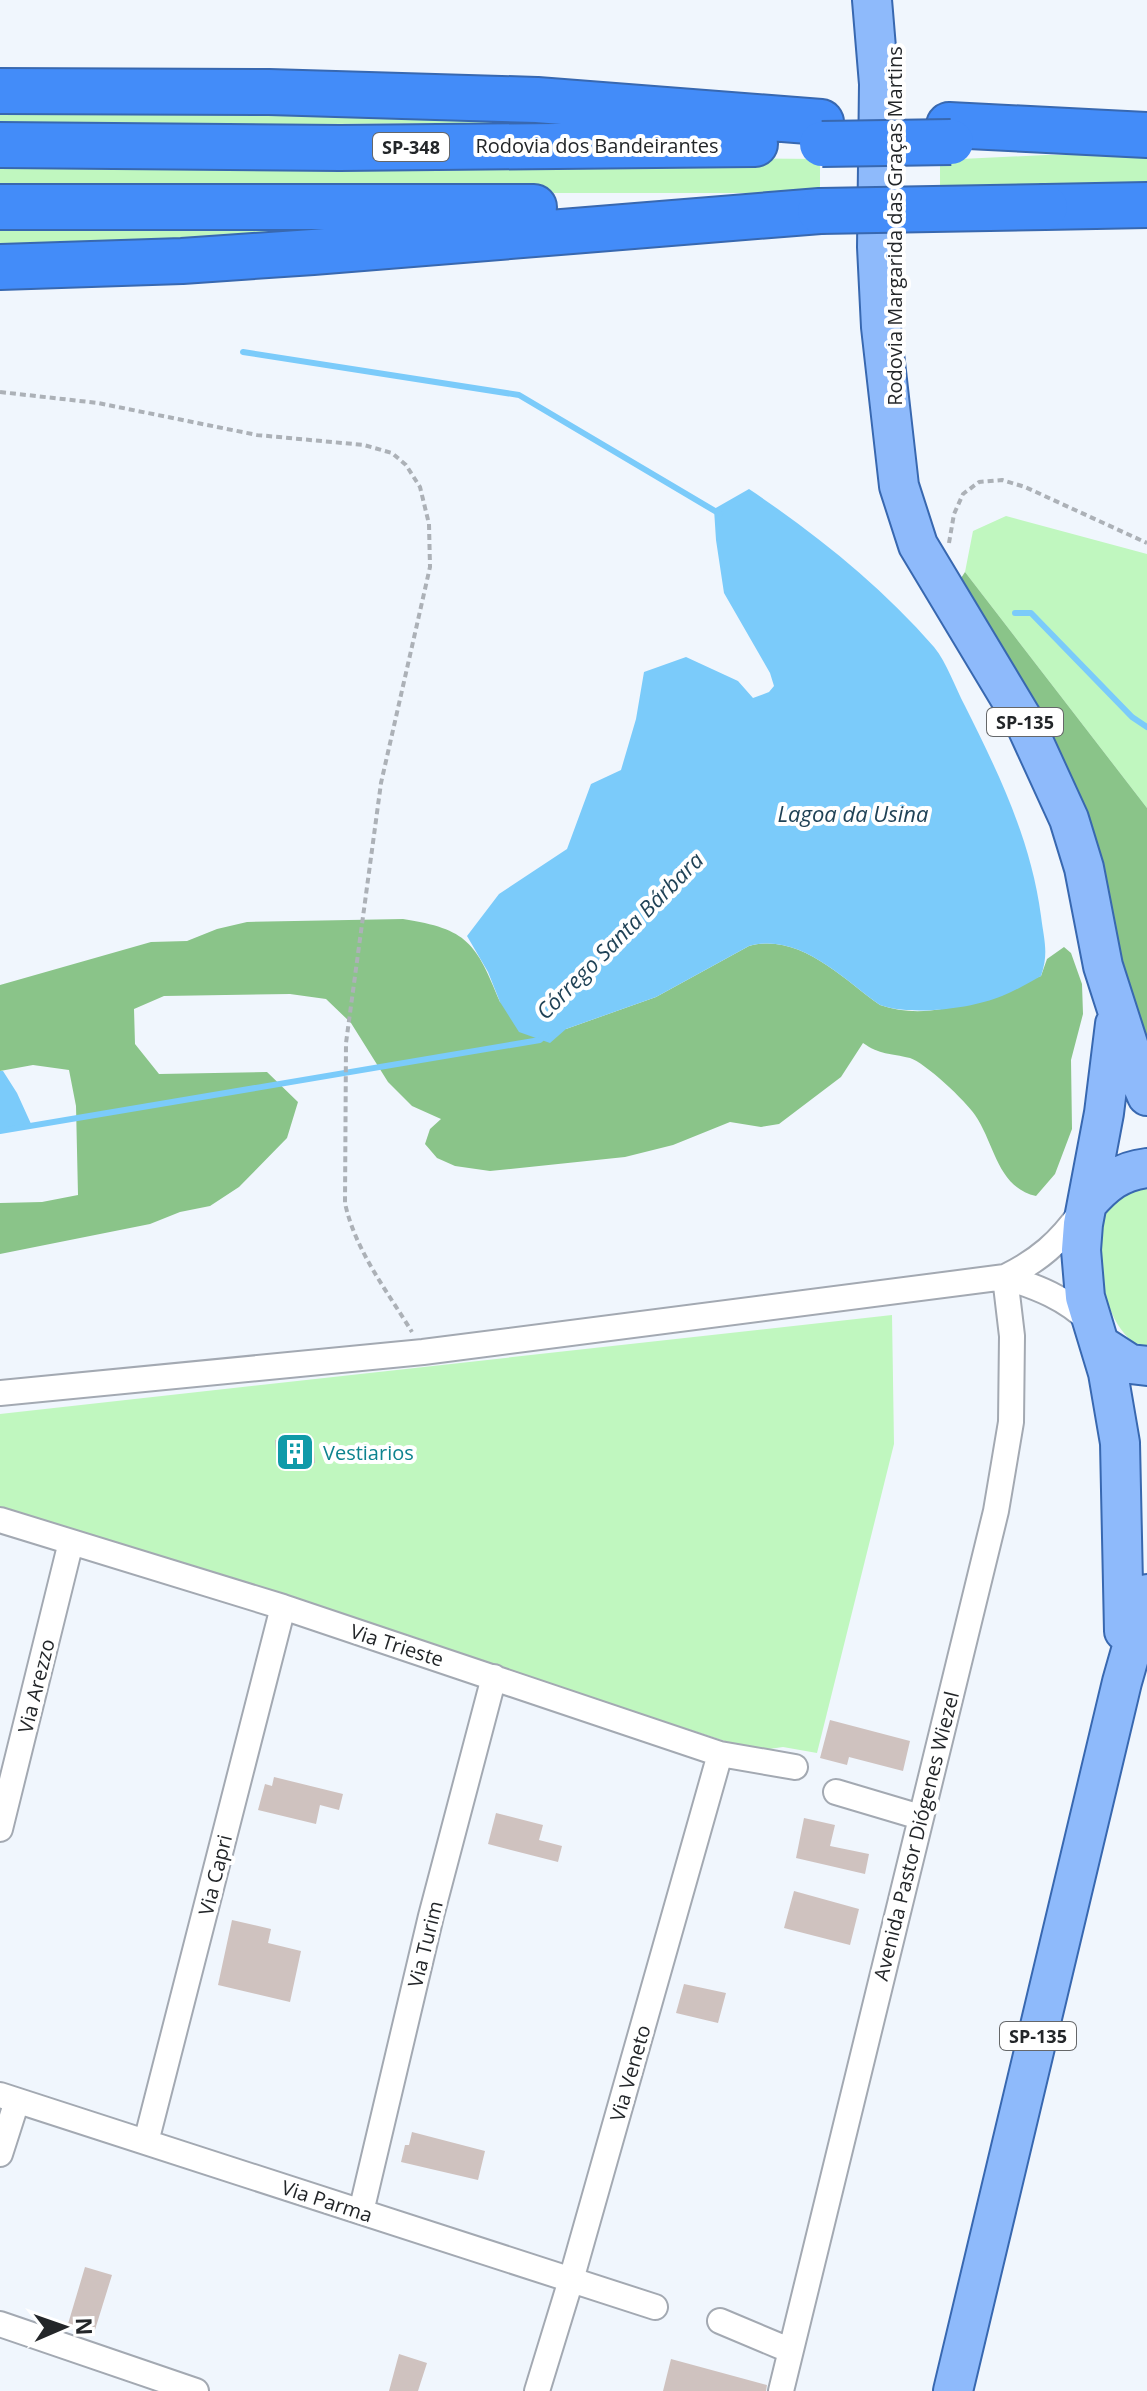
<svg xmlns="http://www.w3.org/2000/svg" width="1147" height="2391" font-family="'Open Sans',sans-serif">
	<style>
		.green { fill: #c0f7bf }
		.forest { fill: #8ac489 }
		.water { fill: #7bcbfa }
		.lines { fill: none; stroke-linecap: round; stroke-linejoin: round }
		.stream { stroke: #7bcbfa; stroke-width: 6 }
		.building { fill: #cfc2bf }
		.street-casing { stroke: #a3a9b2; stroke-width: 28 }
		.primary-casing { stroke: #3868b0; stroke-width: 42 }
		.highway-casing { stroke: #3868b0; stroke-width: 48 }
		.path { stroke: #acb1b7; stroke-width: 4; stroke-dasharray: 6 4; stroke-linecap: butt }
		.street { stroke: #fff; stroke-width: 24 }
		.primary { stroke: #8ebafb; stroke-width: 38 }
		.highway { stroke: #438cf9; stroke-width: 44 }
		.highway-bridge-casing { stroke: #3868b0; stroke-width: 48; stroke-linecap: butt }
		.highway-bridge { stroke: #438cf9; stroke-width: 44 }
		.labels { text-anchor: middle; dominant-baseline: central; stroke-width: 8; stroke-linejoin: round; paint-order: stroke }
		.shield { fill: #fff; stroke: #656769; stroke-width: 2 }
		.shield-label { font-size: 18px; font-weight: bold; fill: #232629 }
		.street-label { font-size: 20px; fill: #232629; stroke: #fff }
		.culture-label { font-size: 20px; fill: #0d838f; stroke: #fff; text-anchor: start }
		.water-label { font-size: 22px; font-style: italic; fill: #1f4256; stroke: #fff }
	</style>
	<rect width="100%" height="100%" fill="#f0f6fd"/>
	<path class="green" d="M 0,101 L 587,123 L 0,125 Z
		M 1147,154 L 1147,190 L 940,189 L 940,160 L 1046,155 Z
		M 578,157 L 820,159 L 820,193 L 0,193 L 0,158 Z
		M 0,227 L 300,229 L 296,239 L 0,254 Z
		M 1006,516 L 1147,554 L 1147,808 L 965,572 L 973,531 Z
		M 1147,1176 L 1147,1350 C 1098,1331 1095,1247 1100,1202 Z
		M 892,1315 L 894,1444 L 817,1753 L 783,1747 L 756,1751 L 0,1507 L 0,1414 Z"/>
	<path class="forest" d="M 965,572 L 1147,808 L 1147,1096 L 1094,915 L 948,598 Z
		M 403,919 C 468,929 476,943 500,1002 L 566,1029 L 656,997 L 749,946 C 799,932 842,978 880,1005 C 934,1024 991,995 1041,976 L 1047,959 L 1064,947 L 1071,953 L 1082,984 L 1083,1014 L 1071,1060 L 1072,1129 L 1055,1174 L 1036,1196 C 997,1187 995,1144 975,1115 C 966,1101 924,1062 910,1058 C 890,1053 880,1055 863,1043 L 841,1077 L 779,1124 L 761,1127 L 730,1122 L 673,1145 L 625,1157 L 490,1171 L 455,1166 L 437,1158 L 425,1144 L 430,1129 L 441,1119 L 412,1106 L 388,1082 L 351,1023 L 326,999 L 290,994 L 164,996 L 134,1009 L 135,1044 L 159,1074 L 267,1072 L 298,1102 L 287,1138 L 239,1187 L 210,1206 L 180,1212 L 150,1224 L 0,1254 L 0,1203 L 42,1202 L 78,1195 L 76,1106 L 69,1070 L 33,1065 L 0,1071 L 0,985 L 151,942 L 187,941 L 217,929 L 247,922 Z"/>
	<path class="water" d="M 749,489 C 817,535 880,585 934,647 C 947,663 955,687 965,706 C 999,774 1031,840 1041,916 C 1044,940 1049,953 1041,976 C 1028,983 1015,991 1002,996 C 971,1009 911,1016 880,1005 C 842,978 799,932 749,946 L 656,997 L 566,1029 L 550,1043 L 519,1032 L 500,1002 L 488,972 L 467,936 L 499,894 L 567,849 L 591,784 L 621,770 L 636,719 L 644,672 L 686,657 L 738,681 L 753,698 L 769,692 L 774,686 L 770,673 L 724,593 L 716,540 L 714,509 Z
		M 0,1071 L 3,1071 L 17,1093 L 32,1126 L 0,1131 Z"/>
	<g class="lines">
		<path class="stream" d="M 243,352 L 519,395 L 720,514
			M 1015,613 L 1031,613 L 1132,717 L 1147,727
			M 0,1131 L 540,1040 L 546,1034"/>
	</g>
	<path class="building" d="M 313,1438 L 315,1463 L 277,1465 L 275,1440 Z
		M 830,1720 L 910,1741 L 903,1771 L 849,1757 L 847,1765 L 820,1758 Z
		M 274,1777 L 343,1794 L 339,1810 L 320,1805 L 316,1824 L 258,1810 L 265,1784 L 272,1786 Z
		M 496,1813 L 543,1825 L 539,1840 L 562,1846 L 558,1862 L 488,1844 Z
		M 804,1818 L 835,1825 L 830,1846 L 869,1854 L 865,1874 L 796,1858 Z
		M 794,1891 L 859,1909 L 850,1945 L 784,1928 Z
		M 232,1920 L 271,1929 L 268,1943 L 301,1951 L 290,2002 L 218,1985 Z
		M 684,1984 L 726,1993 L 718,2023 L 676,2013 Z
		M 412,2132 L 485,2151 L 478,2180 L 401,2162 L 405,2145 L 409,2145 Z
		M 85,2267 L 112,2275 L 94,2333 L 68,2324 Z
		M 399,2354 L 427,2363 L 418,2391 L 389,2391 Z
		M 671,2359 L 767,2385 L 766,2391 L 663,2391 Z"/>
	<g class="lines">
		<g class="street-casing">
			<path id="street" d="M 1005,1277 C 1037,1287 1066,1298 1090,1322
				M 0,1393 L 423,1352 L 1005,1277 C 1038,1261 1060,1242 1081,1212
				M 0,1520 L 283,1607 L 720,1754 L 795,1767
				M 836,1792 L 920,1817
				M 0,1829 L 71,1542
				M 0,2095 L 655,2307
				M 146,2142 L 283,1607
				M 0,2154 L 17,2101
				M 361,2212 L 431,1916 L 494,1677
				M 720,2321 L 789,2350
				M 0,2324 L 196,2391
				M 537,2391 L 571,2280 L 720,1754
				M 781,2391 L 996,1511 L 1011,1422 L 1012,1336 L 1005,1277"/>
		</g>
		<g class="primary-casing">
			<path id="primary" d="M 872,0 L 879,84 L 877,247 L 881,327 L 899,486 L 918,545 L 1025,723 L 1069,819 L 1084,868 L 1103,966 L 1138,1075 L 1147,1096
				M 1115,1024 L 1104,1113 L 1083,1224 L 1081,1250 L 1085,1297 L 1108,1373 L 1120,1443 L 1124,1631
				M 1087,1204 C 1104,1184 1120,1171 1147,1168
				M 1102,1346 L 1130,1364 L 1147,1366
				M 953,2391 L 1122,1682 L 1147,1594"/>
		</g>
		<g class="highway-casing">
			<path id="highway" d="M 0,91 L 269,92 L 537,100 L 821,122
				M 949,125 L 1147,135
				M 0,145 L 340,148 L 755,144
				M 0,207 L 534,207
				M 1045,207 L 1147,205
				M 0,267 L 182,261 L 313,252 L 820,211"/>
		</g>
		<path class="path" d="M 0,392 L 98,403 L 257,435 L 364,445 L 392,453 L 406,465 L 420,487 L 429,524 L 430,567 L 381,783 L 346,1043 L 345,1203 C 355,1250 387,1291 412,1332
			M 949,543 L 954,514 L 963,494 L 979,482 L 1002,480 L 1025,487 L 1147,543"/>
		<use href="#street" class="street"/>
		<use href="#primary" class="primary"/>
		<use href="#highway" class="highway"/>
		<g class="highway-bridge-casing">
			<path id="highway-bridge" d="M 822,144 L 951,142
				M 820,211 L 1045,207"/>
		</g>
		<use href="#highway-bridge" class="highway-bridge"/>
	</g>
	<defs>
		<g id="building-square" transform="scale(2)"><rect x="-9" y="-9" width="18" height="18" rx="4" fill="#0f9aa8" stroke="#fff"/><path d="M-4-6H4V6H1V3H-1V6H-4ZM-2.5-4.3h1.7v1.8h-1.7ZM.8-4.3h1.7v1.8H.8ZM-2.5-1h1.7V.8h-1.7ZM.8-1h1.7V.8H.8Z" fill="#fff"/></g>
	</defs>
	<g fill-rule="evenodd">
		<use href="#building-square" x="295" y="1452"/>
	</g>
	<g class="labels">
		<g class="shield">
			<rect x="373" y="133" width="76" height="28" rx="6"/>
			<rect x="987" y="708" width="76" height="28" rx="6"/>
			<rect x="1000" y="2022" width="76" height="28" rx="6"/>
		</g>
		<g class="shield-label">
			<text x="411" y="147">SP-348</text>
			<text x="1025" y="722">SP-135</text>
			<text x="1038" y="2036">SP-135</text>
		</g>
		<g class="street-label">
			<text x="597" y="145">Rodovia dos Bandeirantes</text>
			<text transform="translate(894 226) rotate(-90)">Rodovia Margarida das Graças Martins</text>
			<text transform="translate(397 1645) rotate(18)">Via Trieste</text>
			<text transform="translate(36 1686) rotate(-76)">Via Arezzo</text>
			<text transform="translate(916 1836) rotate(-76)">Avenida Pastor Diógenes Wiezel</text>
			<text transform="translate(215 1875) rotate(-76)">Via Capri</text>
			<text transform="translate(425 1944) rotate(-76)">Via Turim</text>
			<text transform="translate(630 2073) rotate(-74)">Via Veneto</text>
			<text transform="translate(327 2201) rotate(18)">Via Parma</text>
		</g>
		<g class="culture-label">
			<text x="323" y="1452">Vestiarios</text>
		</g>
		<g class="water-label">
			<text x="853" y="813">Lagoa da Usina</text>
			<text transform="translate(619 935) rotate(-45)">Córrego Santa Bárbara</text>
		</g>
	</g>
	<g transform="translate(64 2327) rotate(88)" stroke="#ffffff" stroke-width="6" paint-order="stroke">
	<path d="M0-6L14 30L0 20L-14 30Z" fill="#232629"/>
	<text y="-12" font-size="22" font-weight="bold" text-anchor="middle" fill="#232629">N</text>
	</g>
</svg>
